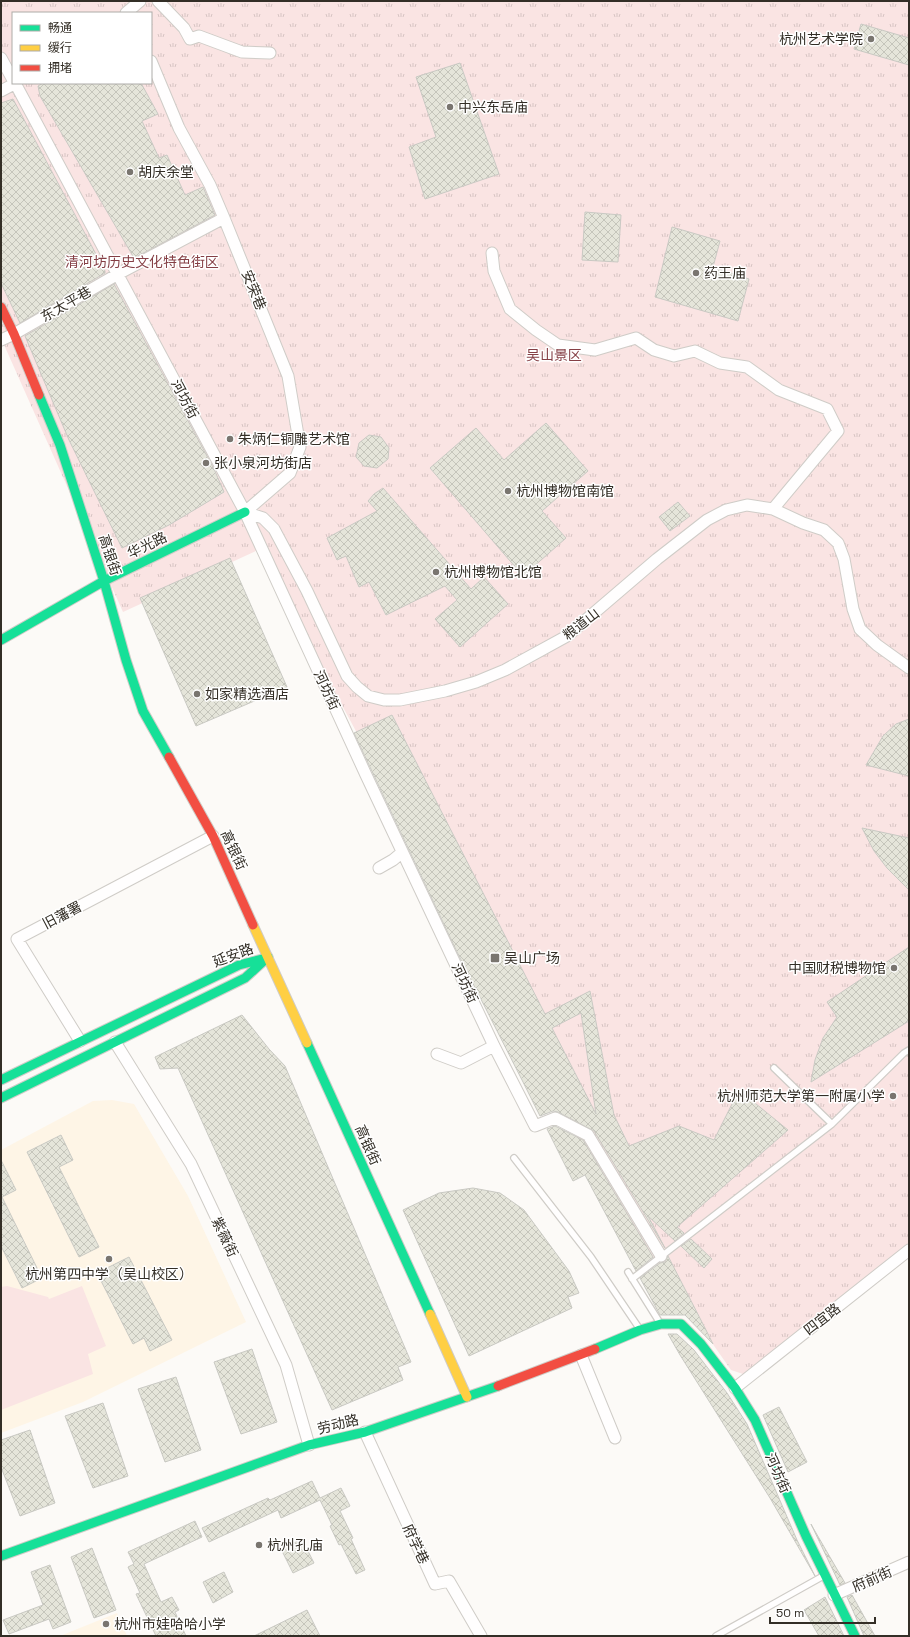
<svg xmlns="http://www.w3.org/2000/svg" width="910" height="1637" font-family="'Space Grotesk','Noto Sans SC',sans-serif">
	<style>
		.built { fill: #fef5e6 }
		.grass { fill: #fae4e3 }
		.park { fill: url(#park-tufts); fill-rule: evenodd }
		.building { fill: url(#building-cross-hatch); stroke: #c9c9c3; fill-rule: evenodd }
		.lines { fill: none; stroke-linecap: round; stroke-linejoin: round }
		.lane-casing { stroke: #cfccc7; stroke-width: 8 }
		.street-casing { stroke: #cfccc7; stroke-width: 13 }
		.fast-casing { stroke: #cfccc7; stroke-width: 11 }
		.slow-casing { stroke: #cfccc7; stroke-width: 11 }
		.jam-casing { stroke: #cfccc7; stroke-width: 11 }
		.lane { stroke: #fffefe; stroke-width: 5.5 }
		.street { stroke: #fffefe; stroke-width: 11 }
		.fast { stroke: #16e098; stroke-width: 9 }
		.slow { stroke: #ffcf43; stroke-width: 9 }
		.jam { stroke: #f24e42; stroke-width: 9 }
		.poi-dot { fill: #79756f; stroke: #fff; stroke-width: 1.5 }
		.labels { text-anchor: middle; dominant-baseline: central; stroke-width: 3; stroke-linejoin: round; paint-order: stroke }
		.poi-label { font-size: 14px; fill: #332e26; stroke: #fff; text-anchor: start }
		.park-label { font-size: 14px; fill: #853f45; stroke: #fff }
		.street-label { font-size: 14px; fill: #332e26; stroke: #fff }
	</style>
	<defs>
		<pattern id="park-tufts" width="24" height="20" patternUnits="userSpaceOnUse"><rect width="24" height="20" fill="#fae4e3"/><path d="M3 7l-1-3M5 7V3M7 7l1-3M15 17l-1-3M17 17v-4M19 17l1-3" fill="none" stroke="#d7c4c3"/></pattern>
		<pattern id="building-cross-hatch" width="8" height="8" patternUnits="userSpaceOnUse"><rect width="8" height="8" fill="#e5e5da"/><path d="M0 0l8 8M0 8l8-8" fill="none" stroke="#c5c5bb"/></pattern>
	</defs>
	<rect width="100%" height="100%" fill="#fcfaf7"/>
	<path class="built" d="M 112,1100 L 134,1104 L 188,1196 L 246,1322 L 83,1402 L 1,1433 L 1,1150 L 93,1101 Z
		M 117,1613 L 127,1636 L 60,1636 Z"/>
	<path class="grass" d="M 7,1286 L 48,1297 L 49,1299 L 82,1286 L 106,1346 L 88,1354 L 93,1374 L 1,1410 L 1,1287 Z"/>
	<path class="park" d="M 1,1 L 909,1 L 909,1245 L 752,1377 L 731,1370 L 602,1186 L 258,550 L 123,612 L 1,338 ZM 13,13 L 151,13 L 151,83 L 13,83 Z"/>
	<path class="building" d="M 861,24 L 909,38 L 909,65 L 854,49 Z
		M 460,63 L 499,174 L 425,199 L 409,147 L 436,137 L 416,77 Z
		M 43,83 L 141,83 L 158,114 L 142,121 L 159,158 L 167,155 L 185,195 L 203,187 L 215,215 L 134,258 L 40,96 L 38,86 Z
		M 13,99 L 105,271 L 105,273 L 20,323 L 1,283 L 1,103 Z
		M 585,212 L 621,215 L 618,262 L 582,260 Z
		M 672,227 L 720,241 L 713,267 L 749,279 L 738,321 L 655,297 Z
		M 114,284 L 214,469 L 224,492 L 169,525 L 122,548 L 69,440 L 25,336 Z
		M 546,423 L 588,471 L 542,511 L 566,538 L 523,576 L 430,468 L 476,428 L 504,460 Z
		M 369,435 L 381,437 L 389,448 L 388,459 L 377,468 L 364,466 L 356,457 L 359,443 Z
		M 383,488 L 471,589 L 484,577 L 508,604 L 460,647 L 435,619 L 457,600 L 445,586 L 386,615 L 369,582 L 359,587 L 346,556 L 337,560 L 327,538 L 377,511 L 368,501 L 374,494 Z
		M 678,502 L 690,516 L 670,531 L 659,517 Z
		M 230,558 L 287,687 L 196,726 L 140,598 Z
		M 392,715 L 545,1014 L 590,991 L 614,1115 L 629,1146 L 679,1126 L 714,1140 L 739,1090 L 788,1130 L 677,1227 L 684,1233 L 675,1241 L 648,1216 L 665,1248 L 594,1131 L 558,1112 L 553,1111 L 540,1116 L 522,1080 L 457,952 L 354,733 ZM 581,1013 L 596,1114 L 552,1028 Z
		M 909,719 L 909,776 L 866,765 L 883,736 L 896,724 Z
		M 862,828 L 909,838 L 909,890 L 887,868 L 874,851 Z
		M 909,947 L 909,1021 L 811,1082 L 815,1060 L 823,1038 L 837,1017 L 827,1002 Z
		M 242,1015 L 269,1049 L 285,1066 L 411,1362 L 398,1367 L 403,1380 L 332,1410 L 178,1068 L 160,1069 L 155,1057 Z
		M 555,1126 L 583,1140 L 653,1257 L 636,1271 L 585,1175 L 573,1181 L 547,1129 Z
		M 61,1135 L 73,1160 L 59,1167 L 99,1247 L 79,1257 L 27,1152 Z
		M 1,1160 L 16,1190 L 2,1197 L 42,1278 L 22,1288 L 1,1246 Z
		M 473,1188 L 500,1193 L 524,1210 L 569,1271 L 579,1293 L 568,1297 L 572,1308 L 469,1356 L 403,1210 L 439,1193 Z
		M 691,1239 L 712,1259 L 704,1268 L 681,1246 Z
		M 668,1256 L 705,1328 L 713,1344 L 685,1315 L 660,1315 L 640,1278 L 660,1263 L 665,1262 Z
		M 129,1257 L 172,1340 L 150,1351 L 144,1338 L 133,1344 L 97,1273 Z
		M 668,1334 L 677,1334 L 694,1350 L 727,1393 L 747,1424 L 797,1540 L 815,1576 L 770,1498 L 680,1355 Z
		M 252,1349 L 277,1422 L 241,1434 L 214,1362 Z
		M 176,1377 L 201,1450 L 165,1462 L 138,1389 Z
		M 103,1403 L 128,1476 L 93,1488 L 65,1416 Z
		M 779,1407 L 807,1462 L 788,1472 L 763,1415 Z
		M 30,1430 L 55,1503 L 20,1516 L 1,1467 L 1,1440 Z
		M 312,1481 L 320,1498 L 341,1488 L 350,1506 L 340,1511 L 353,1538 L 351,1539 L 365,1570 L 356,1574 L 341,1544 L 339,1545 L 330,1526 L 332,1525 L 320,1500 L 281,1518 L 278,1510 L 209,1542 L 202,1528 L 268,1498 L 270,1500 Z
		M 195,1521 L 202,1537 L 144,1564 L 161,1602 L 172,1597 L 179,1610 L 175,1612 L 186,1636 L 156,1636 L 136,1594 L 140,1593 L 128,1567 L 134,1564 L 128,1552 Z
		M 811,1524 L 812,1526 L 845,1583 L 840,1585 Z
		M 302,1539 L 314,1563 L 293,1573 L 281,1549 Z
		M 92,1548 L 116,1610 L 94,1618 L 71,1557 Z
		M 50,1565 L 71,1622 L 53,1629 L 49,1619 L 9,1634 L 3,1620 L 43,1605 L 31,1572 Z
		M 224,1572 L 233,1592 L 213,1603 L 203,1582 Z
		M 852,1595 L 875,1636 L 864,1636 L 847,1597 Z
		M 825,1597 L 844,1636 L 819,1636 L 804,1610 Z
		M 307,1610 L 320,1636 L 254,1636 Z"/>
	<g class="lines">
		<g class="lane-casing">
			<path id="lane" d="M 774,1068 L 832,1124
				M 514,1158 L 591,1257 L 639,1328
				M 628,1272 L 660,1323
				M 632,1279 L 832,1124 L 904,1053 L 909,1050
				M 716,1636 L 825,1575"/>
		</g>
		<g class="street-casing">
			<path id="street" d="M 158,1 L 184,28 L 190,39 L 199,36 L 242,52 L 270,53
				M 126,13 L 140,1
				M 1,58 L 13,80
				M 151,61 L 179,128 L 210,185 L 224,218 L 288,376 L 300,447 L 290,473 L 245,512
				M 15,83 L 245,512 L 366,775 L 494,1046 L 535,1126 L 555,1118 L 588,1135 L 661,1256
				M 1,91 L 16,83
				M 492,253 L 494,271 L 510,309 L 536,330 L 558,345 L 595,350 L 636,338 L 654,350 L 674,356 L 695,351 L 720,363 L 747,367 L 779,390 L 827,409 L 838,431 L 773,509
				M 1,340 L 14,334 L 118,274 L 224,218
				M 245,512 L 263,518 L 274,529 L 307,591 L 347,676 L 357,687 L 368,696 L 384,700 L 400,700 L 445,691 L 476,682 L 505,670 L 567,636 L 657,559 L 707,520 L 726,510 L 747,505 L 773,509 L 803,523 L 824,530 L 838,543 L 844,559 L 853,609 L 860,629 L 877,645 L 909,668
				M 379,868 L 393,860 L 399,855
				M 80,1041 L 17,939 L 213,836
				M 115,1042 L 191,1164 L 286,1365 L 309,1445
				M 437,1054 L 461,1063 L 494,1046
				M 581,1355 L 615,1438
				M 735,1388 L 909,1250
				M 365,1432 L 435,1584 L 449,1581 L 481,1636
				M 834,1595 L 909,1562"/>
		</g>
		<g class="fast-casing">
			<path id="fast" d="M 39,395 L 60,445 L 104,581 L 126,660 L 143,711 L 169,757
				M 1,640 L 104,581 L 245,512
				M 307,1043 L 430,1314
				M 1,1080 L 239,965 L 266,958
				M 1,1098 L 245,978 L 268,957
				M 595,1349 L 640,1330 L 661,1324 L 681,1324 L 701,1344 L 735,1388 L 755,1420 L 806,1536 L 855,1636
				M 1,1556 L 309,1445 L 365,1432 L 498,1386"/>
		</g>
		<g class="slow-casing">
			<path id="slow" d="M 253,925 L 307,1043
				M 430,1314 L 467,1397"/>
		</g>
		<g class="jam-casing">
			<path id="jam" d="M 1,307 L 14,334 L 39,395
				M 169,757 L 213,836 L 253,925
				M 498,1386 L 595,1349"/>
		</g>
		<use href="#lane" class="lane"/>
		<use href="#street" class="street"/>
		<use href="#fast" class="fast"/>
		<use href="#slow" class="slow"/>
		<use href="#jam" class="jam"/>
	</g>
	<g class="poi-dot">
		<circle cx="871" cy="39" r="4"/>
		<circle cx="450" cy="107" r="4"/>
		<circle cx="130" cy="172" r="4"/>
		<circle cx="696" cy="273" r="4"/>
		<circle cx="230" cy="439" r="4"/>
		<circle cx="206" cy="463" r="4"/>
		<circle cx="508" cy="491" r="4"/>
		<circle cx="436" cy="572" r="4"/>
		<circle cx="197" cy="694" r="4"/>
		<rect x="490" y="953" width="10" height="10" rx="2"/>
		<circle cx="894" cy="968" r="4"/>
		<circle cx="893" cy="1096" r="4"/>
		<circle cx="109" cy="1259" r="4"/>
		<circle cx="259" cy="1545" r="4"/>
		<circle cx="106" cy="1624" r="4"/>
	</g>
	<g class="labels">
		<g class="poi-label">
			<text x="863" y="39" text-anchor="end">杭州艺术学院</text>
			<text x="458" y="107">中兴东岳庙</text>
			<text x="138" y="172">胡庆余堂</text>
			<text x="704" y="273">药王庙</text>
			<text x="238" y="439">朱炳仁铜雕艺术馆</text>
			<text x="214" y="463">张小泉河坊街店</text>
			<text x="516" y="491">杭州博物馆南馆</text>
			<text x="444" y="572">杭州博物馆北馆</text>
			<text x="205" y="694">如家精选酒店</text>
			<text x="504" y="958">吴山广场</text>
			<text x="886" y="968" text-anchor="end">中国财税博物馆</text>
			<text x="885" y="1096" text-anchor="end">杭州师范大学第一附属小学</text>
			<text x="109" y="1274" text-anchor="middle">杭州第四中学（吴山校区）</text>
			<text x="267" y="1545">杭州孔庙</text>
			<text x="114" y="1624">杭州市娃哈哈小学</text>
		</g>
		<g class="park-label">
			<text x="142" y="262">清河坊历史文化特色街区</text>
			<text x="554" y="355">吴山景区</text>
		</g>
		<g class="street-label">
			<text transform="translate(254 290) rotate(68)">安荣巷</text>
			<text transform="translate(66 304) rotate(-30)">东太平巷</text>
			<text transform="translate(185 399) rotate(62)">河坊街</text>
			<text transform="translate(147 545) rotate(-26)">华光路</text>
			<text transform="translate(110 555) rotate(72)">高银街</text>
			<text transform="translate(581 624) rotate(-38)">粮道山</text>
			<text transform="translate(327 690) rotate(65)">河坊街</text>
			<text transform="translate(234 850) rotate(65)">高银街</text>
			<text transform="translate(62 915) rotate(-28)">旧藩署</text>
			<text transform="translate(233 955) rotate(-20)">延安路</text>
			<text transform="translate(465 983) rotate(65)">河坊街</text>
			<text transform="translate(368 1145) rotate(66)">高银街</text>
			<text transform="translate(225 1237) rotate(65)">紫薇街</text>
			<text transform="translate(822 1319) rotate(-38)">四宜路</text>
			<text transform="translate(338 1424) rotate(-14)">劳动路</text>
			<text transform="translate(778 1473) rotate(66)">河坊街</text>
			<text transform="translate(416 1544) rotate(65)">府学巷</text>
			<text transform="translate(872 1579) rotate(-24)">府前街</text>
		</g>
	</g>
	<rect width="910" height="1637" fill="none" stroke="#332e26" stroke-width="4"/>
	<rect x="12" y="12" width="140" height="72" fill="#ffffff" stroke="#adaba8"/>
	<rect x="20" y="25" width="20" height="6" fill="#16e098" stroke="#adaba8"/>
	<text x="48" y="32" font-size="12" fill="#332e26">畅通</text>
	<rect x="20" y="45" width="20" height="6" fill="#ffcf43" stroke="#adaba8"/>
	<text x="48" y="52" font-size="12" fill="#332e26">缓行</text>
	<rect x="20" y="65" width="20" height="6" fill="#f24e42" stroke="#adaba8"/>
	<text x="48" y="72" font-size="12" fill="#332e26">拥堵</text>
	<path d="M770 1617v6h105v-6" fill="none" stroke="#332e26" stroke-width="2"/>
	<text x="776" y="1617" font-size="12" fill="#332e26" stroke="#ffffff" stroke-width="3" paint-order="stroke">50 m</text>
</svg>
